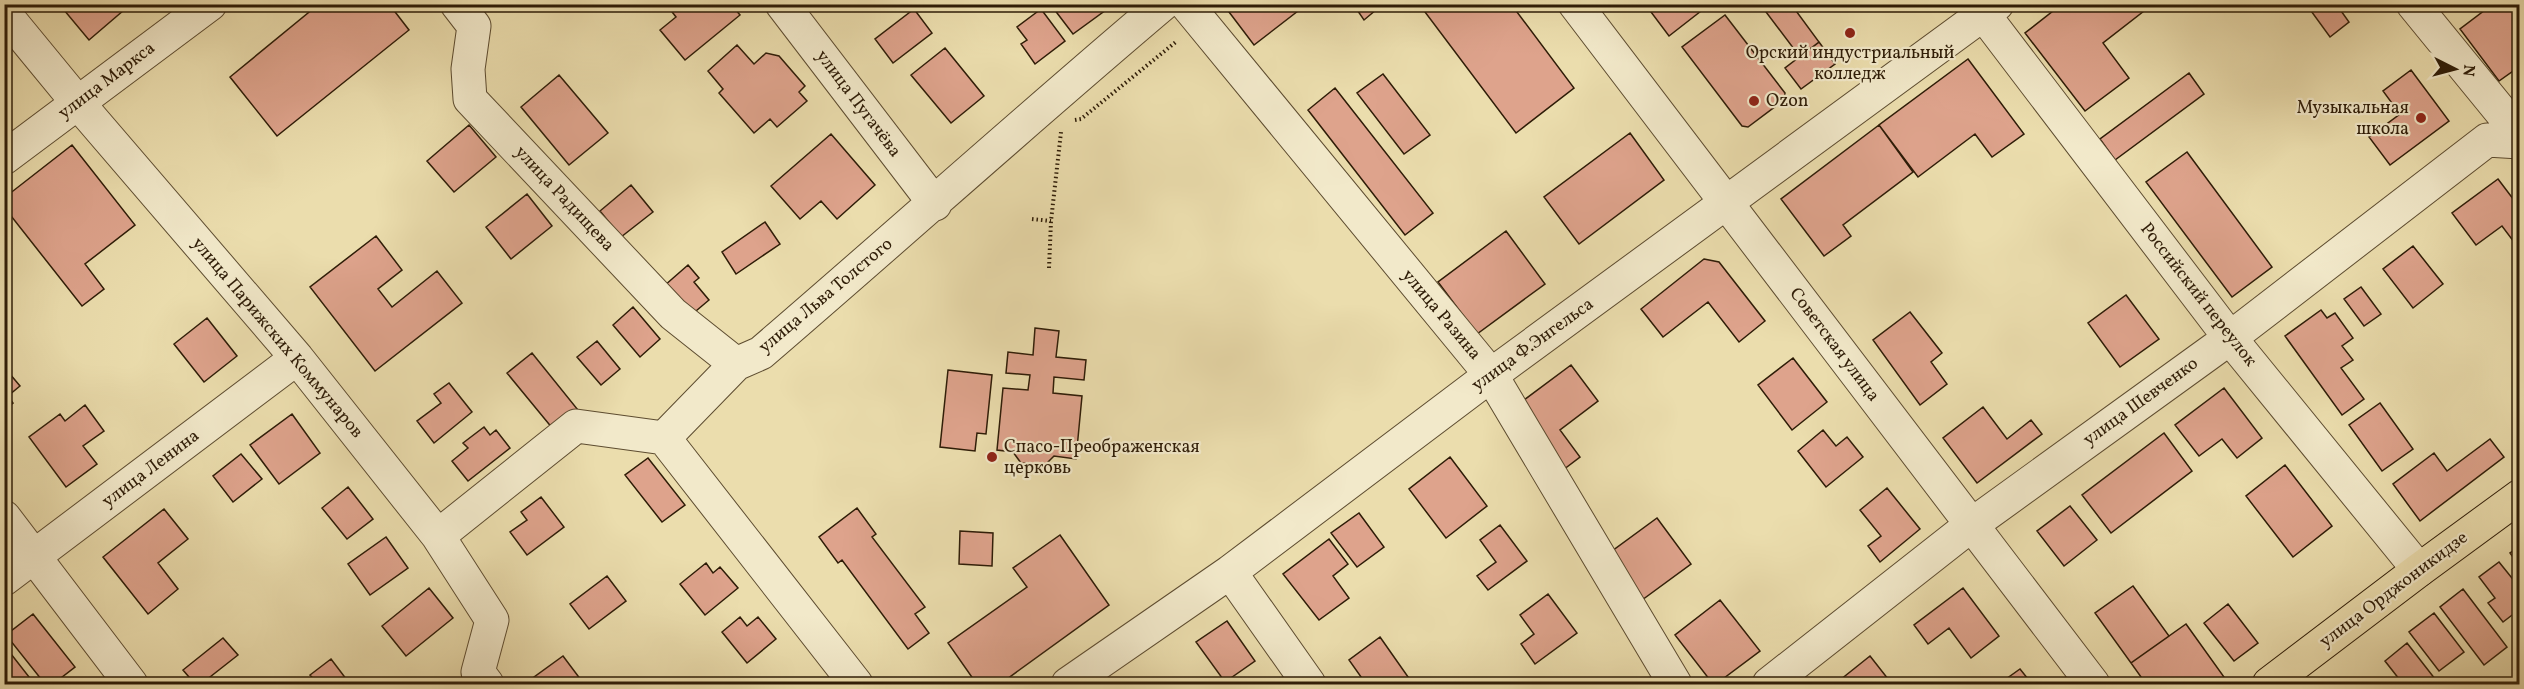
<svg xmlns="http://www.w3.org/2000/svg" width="2524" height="689" font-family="Vollkorn,serif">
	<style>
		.building { fill: #dea38c; stroke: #2e1c07; stroke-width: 1.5 }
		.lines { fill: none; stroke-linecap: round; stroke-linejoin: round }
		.minor-casing { stroke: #5d4c30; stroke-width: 35 }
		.major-casing { stroke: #2e1c07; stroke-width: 35 }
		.path { stroke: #2e1c07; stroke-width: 4; stroke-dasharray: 1.5 3; stroke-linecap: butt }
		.minor { stroke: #f2e9ca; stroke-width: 33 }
		.major { stroke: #ebddad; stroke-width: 33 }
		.poi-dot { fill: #8f2418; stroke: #f2e9ca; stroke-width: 2 }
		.labels { text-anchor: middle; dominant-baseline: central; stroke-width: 4.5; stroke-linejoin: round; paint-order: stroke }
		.poi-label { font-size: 18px; fill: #2e1c07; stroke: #f2e9ca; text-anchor: start }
		.street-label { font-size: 18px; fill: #2e1c07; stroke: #f2e9ca }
	</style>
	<rect width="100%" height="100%" fill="#ebddad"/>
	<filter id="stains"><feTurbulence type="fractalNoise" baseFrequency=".00333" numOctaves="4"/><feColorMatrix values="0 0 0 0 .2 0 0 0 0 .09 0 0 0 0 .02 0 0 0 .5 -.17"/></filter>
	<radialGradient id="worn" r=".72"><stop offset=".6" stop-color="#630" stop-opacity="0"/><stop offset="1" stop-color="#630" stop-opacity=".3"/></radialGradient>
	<path class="building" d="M 59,4 L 131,4 L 89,40 Z
		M 319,4 L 389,4 L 409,30 L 277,136 L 230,77 Z
		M 666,4 L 731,4 L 740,15 L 685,60 L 660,30 L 676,17 Z
		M 1060,4 L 1108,4 L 1110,7 L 1073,34 L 1054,9 Z
		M 1230,4 L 1307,4 L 1254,45 L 1226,8 Z
		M 1353,4 L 1383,4 L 1364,20 Z
		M 1419,4 L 1511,4 L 1574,88 L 1516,133 Z
		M 1645,4 L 1710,4 L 1669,36 Z
		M 1760,4 L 1791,4 L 1819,42 L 1800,57 Z
		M 2062,4 L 2153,4 L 2103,43 L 2129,78 L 2085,111 L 2025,33 Z
		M 2306,4 L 2343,4 L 2339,8 L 2349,22 L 2330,37 Z
		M 2493,4 L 2508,4 L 2514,12 L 2520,8 L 2520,66 L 2499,81 L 2460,29 Z
		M 914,9 L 932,33 L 893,63 L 875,39 Z
		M 1041,9 L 1065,41 L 1035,64 L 1021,44 L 1027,40 L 1017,27 Z
		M 1725,15 L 1785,93 L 1784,100 L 1748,127 L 1742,126 L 1682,47 Z
		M 1819,42 L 1835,64 L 1801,89 L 1785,68 Z
		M 737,45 L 754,64 L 766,53 L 779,56 L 805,86 L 799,92 L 807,101 L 777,127 L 770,119 L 754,133 L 719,93 L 723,89 L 708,71 Z
		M 945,48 L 984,96 L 951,123 L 911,75 Z
		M 1968,59 L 2024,134 L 1992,157 L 1975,134 L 1918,177 L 1879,125 Z
		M 2411,70 L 2449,121 L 2390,165 L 2369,137 L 2400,114 L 2383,91 Z
		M 2189,73 L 2204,94 L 2115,160 L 2100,139 Z
		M 1383,74 L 1430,135 L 1404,154 L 1357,93 Z
		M 559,75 L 608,133 L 569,165 L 521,107 Z
		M 1335,88 L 1433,213 L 1405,235 L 1308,110 Z
		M 469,125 L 496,157 L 454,192 L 427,161 Z
		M 1879,125 L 1913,172 L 1843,225 L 1851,236 L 1824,256 L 1781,199 Z
		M 1630,133 L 1664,180 L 1579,244 L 1544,197 Z
		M 831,134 L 875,185 L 837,219 L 821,201 L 800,219 L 771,186 Z
		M 72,145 L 135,225 L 85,264 L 104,289 L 82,306 L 4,207 L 4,198 Z
		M 2187,152 L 2272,267 L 2232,297 L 2146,182 Z
		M 2498,179 L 2520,208 L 2520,250 L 2502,226 L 2476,245 L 2452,213 Z
		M 631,185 L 653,212 L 621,237 L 600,211 Z
		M 527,194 L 552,226 L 511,259 L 486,227 Z
		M 765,222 L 780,244 L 736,274 L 722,252 Z
		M 1506,231 L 1545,284 L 1477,334 L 1438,282 Z
		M 376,236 L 402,270 L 378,289 L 392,307 L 437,271 L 462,303 L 375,371 L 310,287 Z
		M 2413,246 L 2443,284 L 2413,308 L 2383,269 Z
		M 1704,259 L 1719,262 L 1765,321 L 1739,342 L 1708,302 L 1663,337 L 1641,309 Z
		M 688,265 L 699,278 L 694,282 L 709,300 L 690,316 L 664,286 Z
		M 2361,287 L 2381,314 L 2364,326 L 2344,299 Z
		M 2126,295 L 2159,339 L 2120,367 L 2088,323 Z
		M 633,307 L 660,339 L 640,357 L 613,325 Z
		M 2321,310 L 2327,318 L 2335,313 L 2353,338 L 2342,346 L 2353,360 L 2341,368 L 2364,399 L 2342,415 L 2285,336 Z
		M 1910,312 L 1942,353 L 1931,362 L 1947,384 L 1920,405 L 1873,340 Z
		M 207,318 L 237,356 L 204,382 L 174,344 Z
		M 1035,328 L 1059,331 L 1056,357 L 1086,360 L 1084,380 L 1054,377 L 1053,393 L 1082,396 L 1076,459 L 1054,456 L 1045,465 L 1021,463 L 1013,452 L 997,450 L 1003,388 L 1028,390 L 1030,375 L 1006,373 L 1008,352 L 1033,355 Z
		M 597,341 L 620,369 L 601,385 L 577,357 Z
		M 532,353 L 578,410 L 553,429 L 507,373 Z
		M 1793,358 L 1827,402 L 1792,430 L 1758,385 Z
		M 1571,365 L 1598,401 L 1560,430 L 1580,457 L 1559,473 L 1512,409 Z
		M 4,367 L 20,386 L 8,396 L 13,403 L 4,410 Z
		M 948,370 L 992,375 L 986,434 L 977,433 L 975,451 L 940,447 Z
		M 449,383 L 472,412 L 434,443 L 417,421 L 441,403 L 434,394 Z
		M 2224,388 L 2262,438 L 2237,458 L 2222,439 L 2199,456 L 2175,425 Z
		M 2380,403 L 2413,449 L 2382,471 L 2349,425 Z
		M 85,405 L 104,431 L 83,446 L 97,464 L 66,487 L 29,437 L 60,414 L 65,421 Z
		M 1983,407 L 2007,439 L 2031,420 L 2042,434 L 1977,483 L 1943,438 Z
		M 292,414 L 320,453 L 279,484 L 250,445 Z
		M 484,427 L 490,435 L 496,430 L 510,448 L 468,481 L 452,461 L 468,448 L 463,443 Z
		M 1823,430 L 1836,446 L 1847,437 L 1863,457 L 1826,487 L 1798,451 Z
		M 2164,433 L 2192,471 L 2111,533 L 2082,495 Z
		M 2490,439 L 2504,457 L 2420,521 L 2393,484 L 2434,453 L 2447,471 Z
		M 241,454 L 262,479 L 233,502 L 213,476 Z
		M 1450,457 L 1487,506 L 1446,538 L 1409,489 Z
		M 648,458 L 685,505 L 662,522 L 625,475 Z
		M 2285,465 L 2332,526 L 2293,557 L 2246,496 Z
		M 348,487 L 373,519 L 347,539 L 322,508 Z
		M 1887,488 L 1920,529 L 1880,562 L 1868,546 L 1881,536 L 1860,510 Z
		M 541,497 L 564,527 L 527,555 L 510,532 L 527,520 L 521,512 Z
		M 2070,506 L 2097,540 L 2064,566 L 2037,531 Z
		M 857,508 L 876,534 L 872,537 L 925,607 L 915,614 L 929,633 L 908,649 L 842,560 L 838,563 L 819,537 Z
		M 164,509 L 188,539 L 158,563 L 178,589 L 148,614 L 103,557 Z
		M 1359,513 L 1384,547 L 1357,567 L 1331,533 Z
		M 1657,518 L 1691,564 L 1642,600 L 1608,554 Z
		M 1500,525 L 1527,561 L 1488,590 L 1477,576 L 1496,562 L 1480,540 Z
		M 960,531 L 993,533 L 992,566 L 959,564 Z
		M 1060,535 L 1109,605 L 1000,684 L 976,683 L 948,643 L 1027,587 L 1013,568 Z
		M 386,537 L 408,568 L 370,595 L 348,564 Z
		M 1329,539 L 1348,564 L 1333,576 L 1349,598 L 1319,620 L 1283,574 Z
		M 2520,546 L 2520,567 L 2510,553 Z
		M 2499,562 L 2520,588 L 2520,609 L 2503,622 L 2488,603 L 2495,598 L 2479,577 Z
		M 706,563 L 713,573 L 720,567 L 738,588 L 705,615 L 680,584 Z
		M 607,576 L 626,601 L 589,629 L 570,604 Z
		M 2133,586 L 2169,636 L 2131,663 L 2095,613 Z
		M 429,588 L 453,618 L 406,656 L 382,626 Z
		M 1963,588 L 1999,636 L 1971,658 L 1949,628 L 1928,644 L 1914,625 Z
		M 2463,589 L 2507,647 L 2484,665 L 2440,607 Z
		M 1548,594 L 1577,633 L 1535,664 L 1521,644 L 1534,634 L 1520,615 Z
		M 1720,600 L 1760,651 L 1716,684 L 1713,684 L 1675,635 Z
		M 2228,604 L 2258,643 L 2234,661 L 2204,623 Z
		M 2434,613 L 2464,652 L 2439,671 L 2409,632 Z
		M 33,614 L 75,667 L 53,684 L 45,684 L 6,635 Z
		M 740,617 L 747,626 L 758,617 L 776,639 L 747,663 L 722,632 Z
		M 1227,621 L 1255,661 L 1225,682 L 1196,642 Z
		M 2186,624 L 2224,677 L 2214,684 L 2146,684 L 2131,663 Z
		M 1380,637 L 1413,684 L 1366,684 L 1349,660 Z
		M 223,638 L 238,655 L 201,684 L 195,684 L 183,670 Z
		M 2407,643 L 2439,684 L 2403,684 L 2385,661 Z
		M 4,645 L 33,682 L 30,684 L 4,684 Z
		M 563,656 L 584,684 L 533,684 L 530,680 Z
		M 1870,656 L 1892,684 L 1835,684 Z
		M 331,659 L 350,684 L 318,684 L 310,675 Z
		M 2020,669 L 2032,684 L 1999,684 Z"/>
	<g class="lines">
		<g class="minor-casing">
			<path id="minor" d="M 457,4 L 474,26 L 468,69 L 470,99 L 673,314 L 736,364
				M 782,4 L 935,204
				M 1186,4 L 1491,375 L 1675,684
				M 1575,4 L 2093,684
				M 2413,4 L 2520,135
				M 4,13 L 78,103 L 297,358 L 438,536 L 492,620 L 478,672 L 487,684
				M 1984,15 L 2230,338 L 2419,570
				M 4,158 L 210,4
				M 664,438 L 856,684
				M 4,517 L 131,684
				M 438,536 L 576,426 L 664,438 L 736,364 L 761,353 C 896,237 1027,119 1163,4
				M 1230,572 L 1309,684
				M 4,579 L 297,358
				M 1068,684 L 1230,572 L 1491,375 L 1997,4
				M 1769,684 L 1970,526 L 2230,338 L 2487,140 L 2520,142"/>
		</g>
		<g class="major-casing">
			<path id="major" d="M 2269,684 L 2419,570 L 2520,496"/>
		</g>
		<path class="path" d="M 1075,120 L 1081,119 L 1177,41
			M 1032,219 L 1051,221
			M 1049,268 L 1051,221 L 1061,132"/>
		<use href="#minor" class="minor"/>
		<use href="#major" class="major"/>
	</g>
	<g class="poi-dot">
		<circle cx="1850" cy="33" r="6"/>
		<circle cx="1754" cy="101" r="6"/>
		<circle cx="2421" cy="118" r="6"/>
		<circle cx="992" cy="457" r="6"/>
	</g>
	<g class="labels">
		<g class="poi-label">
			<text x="1850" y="53" text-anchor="middle">Орский индустриальный<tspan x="1850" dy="21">колледж</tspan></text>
			<text x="1766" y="101">Ozon</text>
			<text x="2409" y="108" text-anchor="end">Музыкальная<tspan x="2409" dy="21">школа</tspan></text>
			<text x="1004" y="447">Спасо-Преображенская<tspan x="1004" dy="21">церковь</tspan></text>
		</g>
		<g class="street-label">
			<text transform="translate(107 81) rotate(-37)">улица Маркса</text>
			<text transform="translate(858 104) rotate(53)">улица Пугачёва</text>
			<text transform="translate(564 199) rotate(47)">улица Радищева</text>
			<text transform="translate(2198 295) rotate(52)">Российский переулок</text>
			<text transform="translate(826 296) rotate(-40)">улица Льва Толстого</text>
			<text transform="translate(1441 315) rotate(50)">улица Разина</text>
			<text transform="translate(277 338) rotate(50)">улица Парижских Коммунаров</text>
			<text transform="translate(1533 345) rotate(-36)">улица Ф.Энгельса</text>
			<text transform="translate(1834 345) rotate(53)">Советская улица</text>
			<text transform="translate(2141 402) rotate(-36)">улица Шевченко</text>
			<text transform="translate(151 469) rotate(-37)">улица Ленина</text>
			<text transform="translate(2394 590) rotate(-37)">улица Орджоникидзе</text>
		</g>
	</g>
	<rect width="2524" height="689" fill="none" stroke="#ebddad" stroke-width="24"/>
	<rect x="6" y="6" width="2512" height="677" fill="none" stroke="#2e1c07" stroke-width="3"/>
	<rect x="12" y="12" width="2500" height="665" fill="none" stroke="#2e1c07" stroke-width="1.5"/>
	<g transform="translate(2455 69) rotate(96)" stroke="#f2e9ca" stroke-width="4.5" paint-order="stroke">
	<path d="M0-4.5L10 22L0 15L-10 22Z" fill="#2e1c07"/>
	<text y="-9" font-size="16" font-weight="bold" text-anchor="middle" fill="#2e1c07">N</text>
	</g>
	<rect width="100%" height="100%" filter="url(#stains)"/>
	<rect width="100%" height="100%" fill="url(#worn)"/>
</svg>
